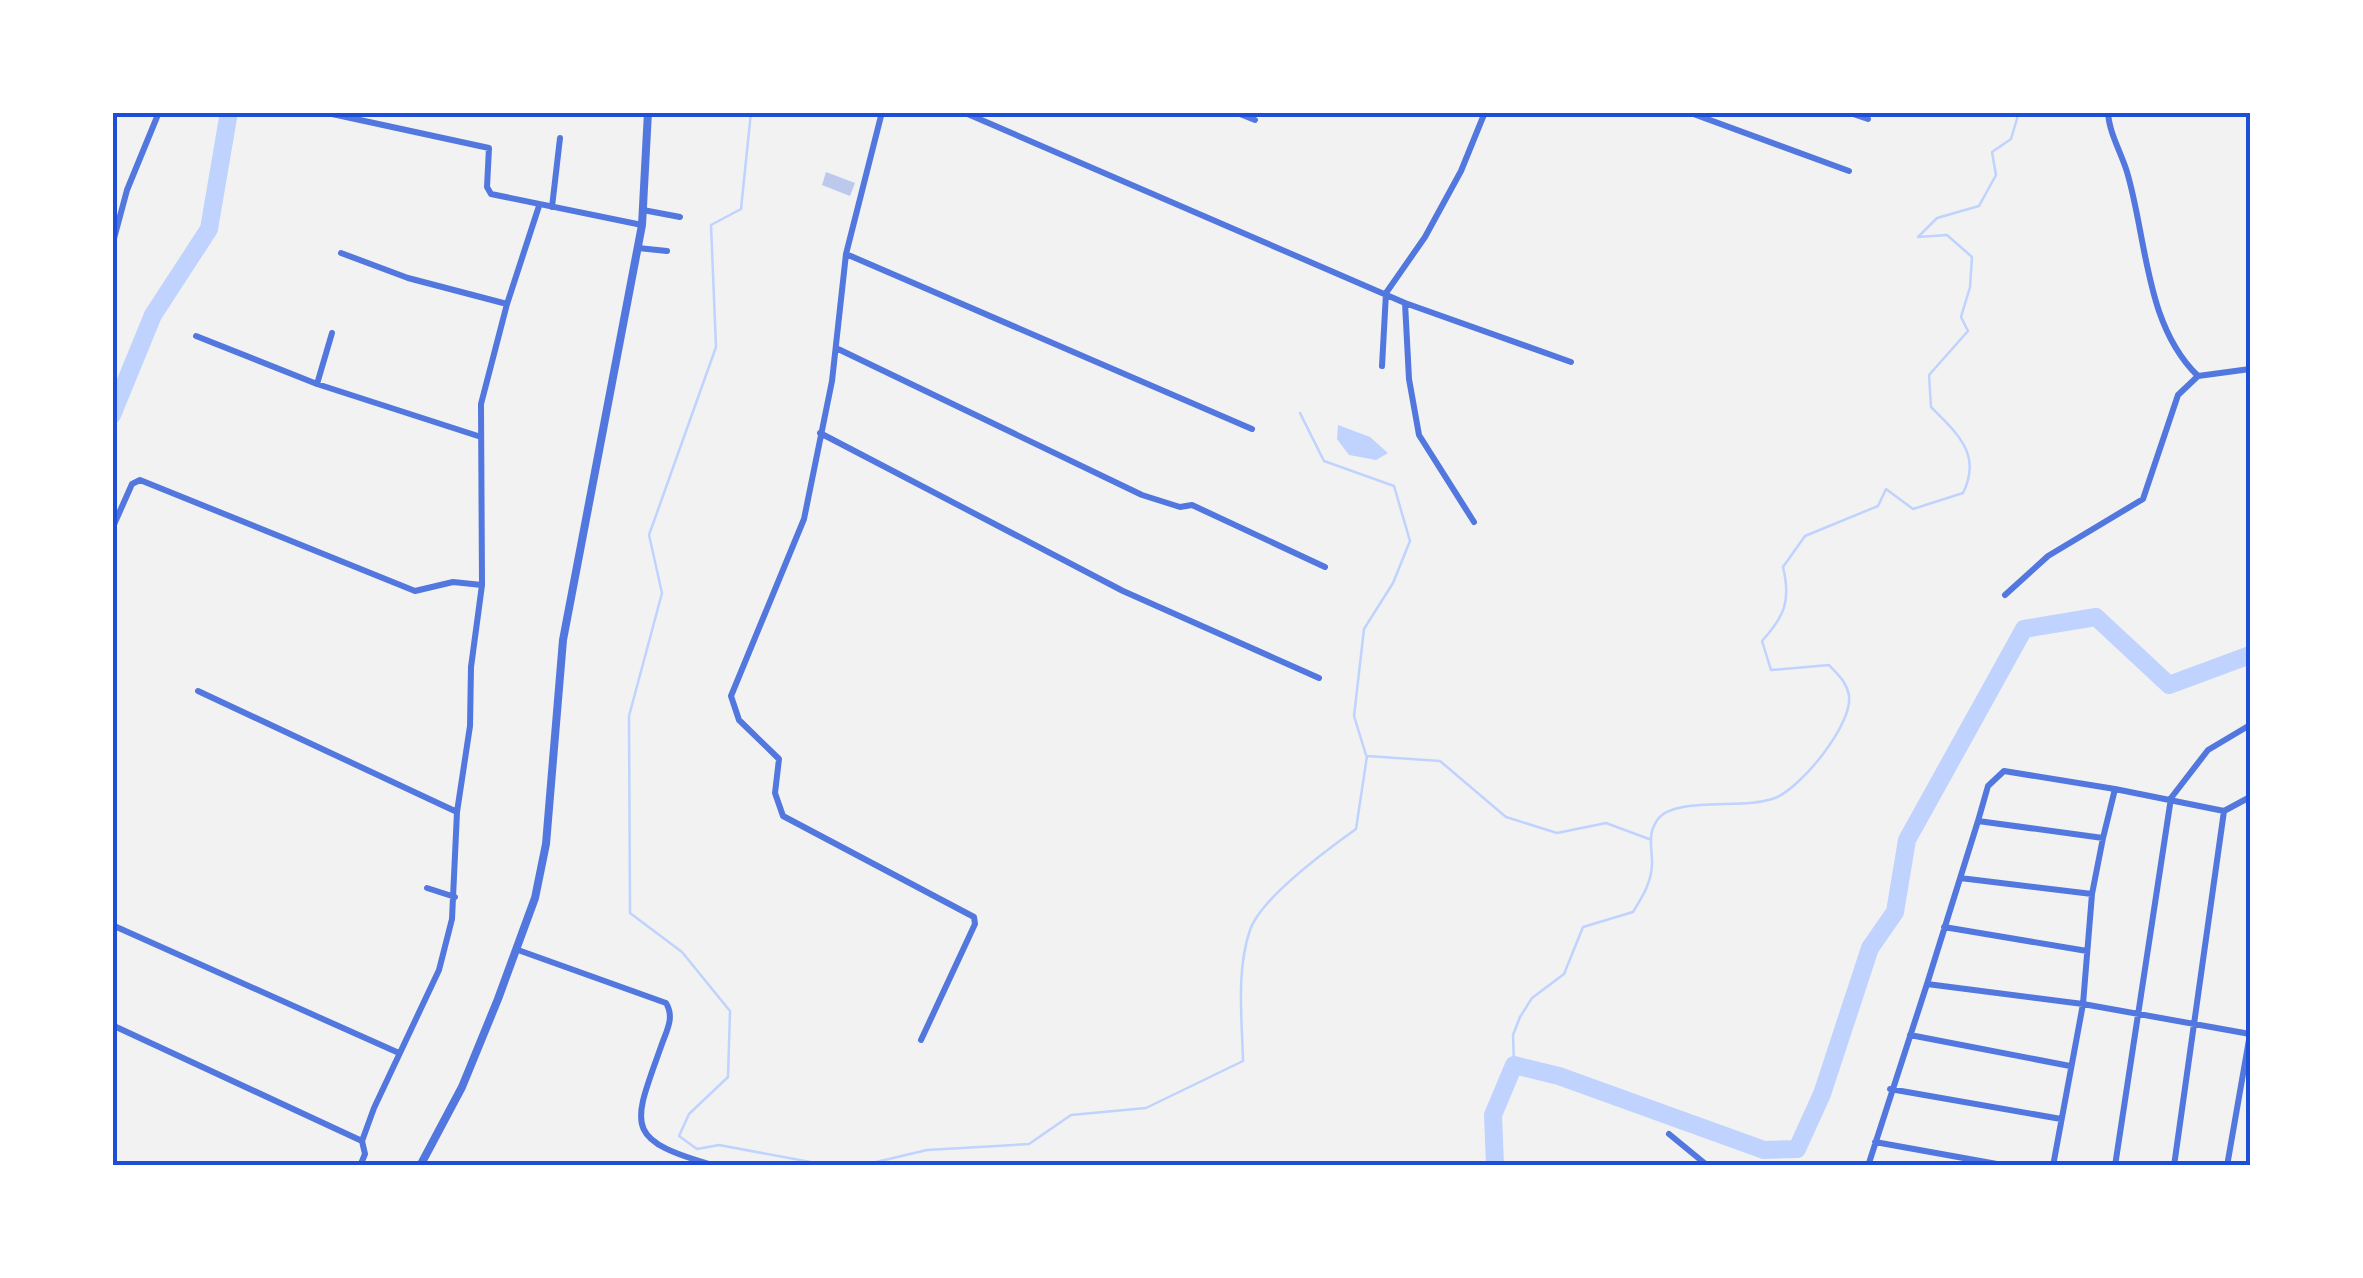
<svg xmlns="http://www.w3.org/2000/svg" width="2363" height="1278" font-family="'Asap Condensed',sans-serif">
	<style>
		.water { fill: #bfd3fe }
		.lines { fill: none; stroke-linecap: round; stroke-linejoin: round }
		.stream { stroke: #bfd3fe; stroke-width: 2.5 }
		.river { stroke: #bfd3fe; stroke-width: 18 }
		.building { fill: #bdc9ec }
		.minor { stroke: #5277de; stroke-width: 6 }
		.tertiary { stroke: #5277de; stroke-width: 8 }
		.neatline { fill: none; stroke: #1d4ed8; stroke-width: 4 }
	</style>
	<rect width="100%" height="100%" fill="#f2f2f2"/>
	<path class="water" d="M 1338,425 L 1370,437 L 1388,453 L 1376,460 L 1349,455 L 1337,439 Z"/>
	<g class="lines">
		<path class="stream" d="M 751,112 L 741,209 L 711,225 L 716,347 L 649,535 L 662,593 L 629,716 L 630,913 L 682,952 L 730,1011 L 728,1077 L 689,1114 L 679,1136 L 697,1149 L 719,1145 L 832,1166
			M 1300,413 L 1324,461 L 1394,486 L 1410,541 L 1393,583 L 1364,629 L 1354,716 L 1366,755
			M 1514,1065 L 1513,1035 L 1520,1017 L 1532,998 L 1564,974 L 1583,927 L 1633,912 C 1643,896 1652,881 1652,863 C 1652,846 1647,834 1658,819 C 1675,796 1745,810 1775,798 C 1801,788 1853,724 1849,696 C 1847,682 1838,675 1829,665 L 1771,670 L 1762,641 C 1785,616 1791,600 1783,567 L 1805,536 L 1878,506 L 1886,489 L 1913,509 L 1963,493 C 1982,455 1958,434 1931,407 L 1929,375 L 1968,331 L 1961,317 L 1970,287 L 1972,257 L 1947,235 L 1918,237 L 1937,218 L 1979,206 L 1996,175 L 1992,152 L 2011,139 L 2019,112
			M 859,1166 L 927,1150 L 1029,1144 L 1071,1115 L 1146,1108 L 1243,1061 C 1242,1019 1236,971 1250,930 C 1261,898 1328,849 1356,829 L 1367,756 L 1440,761 L 1506,817 L 1557,833 L 1606,823 L 1649,839"/>
		<path class="river" d="M 112,415 L 153,315 L 209,229 L 229,112
			M 1495,1166 L 1493,1115 L 1514,1065 L 1559,1076 L 1764,1150 L 1797,1149 L 1822,1094 L 1870,948 L 1895,912 L 1907,840 L 2024,629 L 2096,617 L 2169,685 L 2250,655"/>
	</g>
	<path class="building" d="M 826,172 L 855,183 L 850,196 L 822,185 Z"/>
	<g class="lines">
		<path class="minor" d="M 323,112 L 489,148 L 487,187 L 491,194 L 642,225
			M 882,112 L 846,254 L 832,381 L 804,519 L 731,696 L 739,720 L 779,759 L 775,793 L 783,816 L 974,917 L 975,924 L 921,1040
			M 963,112 L 1405,303 L 1409,379 L 1419,435 L 1474,522
			M 1235,112 L 1255,120
			M 1688,112 L 1849,171
			M 1847,112 L 1868,119
			M 2108,112 C 2109,133 2121,152 2127,172 C 2147,239 2145,325 2198,376 L 2250,369
			M 552,207 L 560,138
			M 643,210 L 680,217
			M 112,246 L 127,190 L 159,112
			M 638,248 L 667,251
			M 341,253 L 408,278 L 507,304
			M 846,254 L 1252,429
			M 1405,303 L 1571,362
			M 196,336 L 317,384 L 478,436
			M 836,348 L 1142,495 L 1180,507 L 1192,505 L 1325,567
			M 1382,366 L 1386,293 L 1425,237 L 1461,171 L 1485,112
			M 317,384 L 332,333
			M 820,433 L 1123,591 L 1319,678
			M 112,529 L 132,484 L 140,480 L 415,591 L 453,582 L 482,585
			M 2005,595 L 2048,556 L 2143,499 L 2178,395 L 2198,376
			M 198,691 L 457,812
			M 1978,821 L 1988,786 L 2004,771 L 2115,789
			M 2103,838 L 2115,789 L 2224,811 L 2250,797
			M 1960,878 L 2092,894
			M 427,888 L 455,897
			M 112,925 L 399,1053
			M 1944,927 L 2087,951
			M 518,950 L 666,1003 C 674,1016 668,1028 663,1041 C 633,1126 620,1139 716,1166
			M 114,1026 L 362,1141
			M 1910,1035 L 2070,1066
			M 1890,1089 L 2061,1119
			M 1669,1134 L 1708,1166
			M 1875,1142 L 2008,1166
			M 360,1166 L 365,1154 L 362,1141 L 374,1108 L 439,970 L 452,919 L 457,812 L 470,726 L 471,667 L 482,585 L 481,404 L 507,304 L 539,206
			M 1868,1166 L 1927,984
			M 2053,1166 L 2083,1004 L 2092,894 L 2103,838 L 1978,821 L 1927,984 L 2083,1004 L 2250,1034 L 2227,1166
			M 2115,1166 L 2171,798 L 2208,750 L 2250,725
			M 2174,1166 L 2224,811"/>
		<path class="tertiary" d="M 420,1166 L 462,1087 L 498,999 L 535,898 L 546,844 L 563,640 L 642,225 L 648,112"/>
	</g>
	<rect width="2363" height="1278" fill="none" stroke="#ffffff" stroke-width="230"/>
	<rect x="115" y="115" width="2133" height="1048" class="neatline"/>
</svg>
